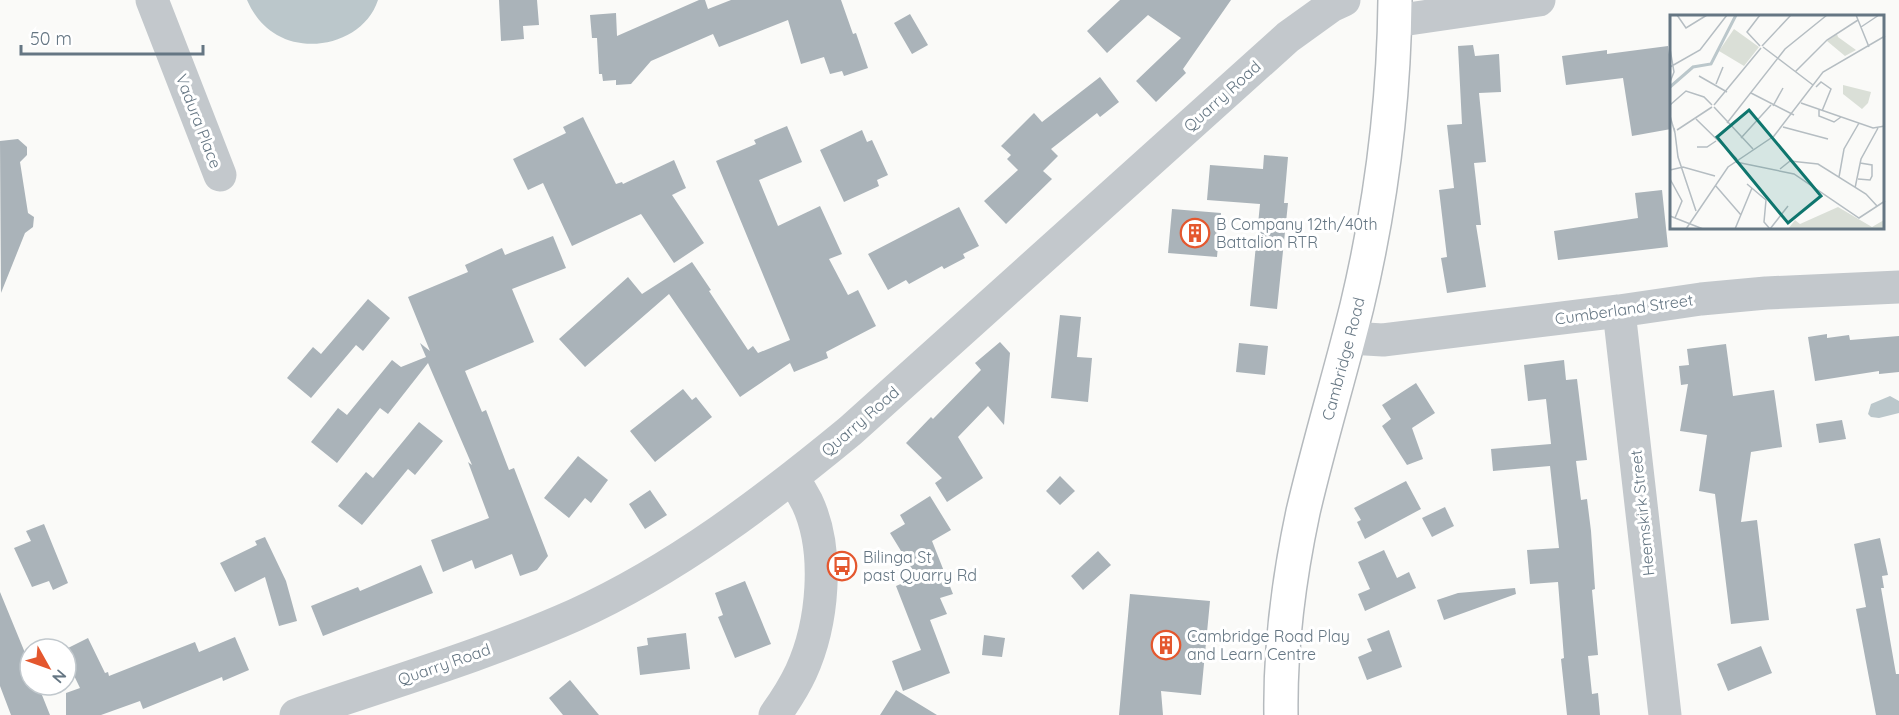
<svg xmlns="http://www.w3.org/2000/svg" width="1899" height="715" font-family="Quicksand,sans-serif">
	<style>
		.water { fill: #bbc7cb }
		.building { fill: #aab3b9 }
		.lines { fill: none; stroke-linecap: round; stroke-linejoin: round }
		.major-casing { stroke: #b5babe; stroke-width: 36 }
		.minor { stroke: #c3c8cc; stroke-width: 33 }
		.major { stroke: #fff; stroke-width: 33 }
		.labels { text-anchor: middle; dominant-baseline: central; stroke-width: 6; stroke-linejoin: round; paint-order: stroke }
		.street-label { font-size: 16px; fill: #657683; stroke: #fff }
		.poi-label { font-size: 16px; fill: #657683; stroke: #fff; text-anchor: start }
		.inset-river { fill: none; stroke: #bbc7cb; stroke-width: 3 }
		.inset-road { fill: none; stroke: #b5bdc2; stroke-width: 1.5 }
		.view { fill: #0f766e; fill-opacity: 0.15; stroke: #0f766e; stroke-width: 3 }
		.inset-edge { fill: none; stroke: #657683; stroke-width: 3 }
	</style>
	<rect width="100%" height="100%" fill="#fafaf8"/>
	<path class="water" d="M 247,0 L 378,0 C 365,40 312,55 277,35 C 263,27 253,14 247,0 Z
		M 1890,396 L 1899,401 L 1899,413 L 1879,418 L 1871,417 L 1868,414 L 1871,404 Z"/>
	<path class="building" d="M 499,0 L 537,0 L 539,25 L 523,26 L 524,39 L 501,41 Z
		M 699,0 L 705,0 L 708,9 L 731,0 L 841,0 L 853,34 L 856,33 L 868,68 L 844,76 L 842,71 L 830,74 L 824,57 L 801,64 L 788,20 L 719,47 L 713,34 L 651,61 L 631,84 L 616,85 L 616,80 L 603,81 L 602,74 L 599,74 L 597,38 L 592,38 L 590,15 L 616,13 L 617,36 Z
		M 1120,0 L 1231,0 L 1183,69 L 1186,73 L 1156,102 L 1136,81 L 1181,38 L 1148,15 L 1107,53 L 1087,31 Z
		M 910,14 L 928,45 L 912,54 L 894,23 Z
		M 1473,45 L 1475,56 L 1499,54 L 1501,92 L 1479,93 L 1486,162 L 1474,163 L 1481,225 L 1476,225 L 1486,287 L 1447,293 L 1441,258 L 1447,257 L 1439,190 L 1454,188 L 1447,125 L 1462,124 L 1458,46 Z
		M 1668,46 L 1671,71 L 1671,129 L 1632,136 L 1623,78 L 1566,85 L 1562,56 L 1607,50 L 1607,54 Z
		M 1100,77 L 1119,102 L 1100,117 L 1097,113 L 1051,149 L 1058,156 L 1043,171 L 1052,179 L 1006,224 L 984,201 L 1018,170 L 1007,159 L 1011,155 L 1001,146 L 1034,113 L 1042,122 Z
		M 583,117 L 616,184 L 622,182 L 623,184 L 674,160 L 686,188 L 672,195 L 704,243 L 674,263 L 641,214 L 572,246 L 543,183 L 528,190 L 513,159 L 566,133 L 563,127 Z
		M 787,126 L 802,162 L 759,180 L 778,226 L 820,206 L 842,254 L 829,259 L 848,295 L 858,290 L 876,326 L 826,352 L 828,358 L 794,372 L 790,363 L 740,397 L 669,294 L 585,367 L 559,339 L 628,277 L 642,294 L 692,262 L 711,290 L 709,291 L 748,350 L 753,346 L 758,353 L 790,340 L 716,161 L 756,144 L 754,140 Z
		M 862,130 L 867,142 L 872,140 L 888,175 L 877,180 L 879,186 L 844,202 L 820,150 Z
		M 18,139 L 27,147 L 27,155 L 20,162 L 28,213 L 34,217 L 33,227 L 25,233 L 1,293 L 0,141 Z
		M 1264,155 L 1288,157 L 1284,203 L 1288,203 L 1277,309 L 1250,306 L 1260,204 L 1207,200 L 1210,165 L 1263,169 Z
		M 1662,190 L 1668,247 L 1558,260 L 1554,231 L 1638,218 L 1635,193 Z
		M 959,207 L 979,246 L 963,254 L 965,258 L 944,269 L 942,266 L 909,284 L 906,280 L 888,290 L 868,254 Z
		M 1172,209 L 1221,213 L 1217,257 L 1168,253 Z
		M 553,236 L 566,268 L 512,289 L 534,342 L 465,371 L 482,412 L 486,410 L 509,470 L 514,468 L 548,556 L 537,570 L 520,576 L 512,554 L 475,569 L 472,560 L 443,572 L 431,540 L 489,518 L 468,462 L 472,465 L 428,363 L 388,414 L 380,408 L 337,463 L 311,442 L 338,408 L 347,415 L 392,360 L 401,367 L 426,357 L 420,343 L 430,351 L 408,297 L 468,272 L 465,265 L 502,248 L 505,255 Z
		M 368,299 L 390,318 L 363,351 L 356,345 L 311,398 L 287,378 L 313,347 L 321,354 Z
		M 1060,315 L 1081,317 L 1077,357 L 1092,358 L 1088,402 L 1051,398 Z
		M 1827,334 L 1827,338 L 1849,335 L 1850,340 L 1899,336 L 1899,372 L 1879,374 L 1879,371 L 1815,381 L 1808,337 Z
		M 1000,342 L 1010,353 L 1004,425 L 988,406 L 958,437 L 983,478 L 947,502 L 935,483 L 942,478 L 906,443 L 931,417 L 933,419 L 981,370 L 975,363 Z
		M 1239,343 L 1268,346 L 1265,375 L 1236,372 Z
		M 1726,344 L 1733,396 L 1774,390 L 1782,447 L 1751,452 L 1741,522 L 1757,520 L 1769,620 L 1731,624 L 1715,494 L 1699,491 L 1707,435 L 1680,431 L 1688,384 L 1681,385 L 1679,366 L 1689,365 L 1687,349 Z
		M 1564,360 L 1566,380 L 1577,379 L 1587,460 L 1576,461 L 1581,500 L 1587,499 L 1591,531 L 1595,589 L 1592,590 L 1598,655 L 1588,656 L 1592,694 L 1598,693 L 1600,715 L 1567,715 L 1561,659 L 1564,658 L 1558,582 L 1530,584 L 1527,550 L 1559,548 L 1550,466 L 1493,471 L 1491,449 L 1551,444 L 1546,399 L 1528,401 L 1524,365 Z
		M 1416,383 L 1435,413 L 1412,428 L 1423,459 L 1407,465 L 1382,426 L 1391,419 L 1382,405 Z
		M 683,389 L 692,400 L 696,397 L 712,417 L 655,462 L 630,431 Z
		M 1842,420 L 1846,439 L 1819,443 L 1816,424 Z
		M 419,422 L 443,441 L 415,475 L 408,469 L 362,525 L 338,506 L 366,472 L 373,478 Z
		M 578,456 L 608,480 L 591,503 L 585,498 L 569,518 L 544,498 Z
		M 1060,476 L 1075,491 L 1060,505 L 1046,491 Z
		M 1406,481 L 1421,509 L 1365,539 L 1357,522 L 1361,520 L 1354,508 Z
		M 650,490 L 667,515 L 645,529 L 629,504 Z
		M 930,496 L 951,530 L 932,541 L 953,594 L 940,598 L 947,614 L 930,620 L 950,673 L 903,691 L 892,661 L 921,650 L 896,586 L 917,577 L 890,533 L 905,524 L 900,515 Z
		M 1445,507 L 1454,526 L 1432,537 L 1422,518 Z
		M 44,524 L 68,583 L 53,590 L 49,581 L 32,587 L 14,548 L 31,541 L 26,531 Z
		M 265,537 L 286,581 L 297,621 L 279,626 L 265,577 L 235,592 L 220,563 L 257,545 L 255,541 Z
		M 1880,538 L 1888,575 L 1882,576 L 1884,588 L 1881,588 L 1896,674 L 1899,674 L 1899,715 L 1876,715 L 1856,609 L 1866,607 L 1854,544 Z
		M 1384,550 L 1397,578 L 1409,572 L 1416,588 L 1365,611 L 1358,594 L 1370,589 L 1358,562 Z
		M 1098,551 L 1111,565 L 1083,590 L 1071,576 Z
		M 421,565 L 433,593 L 323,636 L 311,606 L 358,587 L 360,591 Z
		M 745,581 L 771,644 L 735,658 L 718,617 L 723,615 L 715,593 Z
		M 1515,588 L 1516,594 L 1444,620 L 1437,600 L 1458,593 Z
		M 0,592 L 30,665 L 30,685 L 38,685 L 50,715 L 11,715 L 0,686 Z
		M 1130,594 L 1210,601 L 1201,695 L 1161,691 L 1163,715 L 1119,715 Z
		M 1389,630 L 1402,667 L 1367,680 L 1358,657 L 1372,651 L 1367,639 Z
		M 686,633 L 690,669 L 640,675 L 637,647 L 648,645 L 647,638 Z
		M 984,635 L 1005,638 L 1002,657 L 982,655 Z
		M 235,637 L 249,670 L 223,681 L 222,677 L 143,709 L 140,701 L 101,715 L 66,715 L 66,693 L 80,688 L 66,659 L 66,649 L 88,638 L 105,673 L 108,672 L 109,676 L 195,642 L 199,652 Z
		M 1761,646 L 1772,673 L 1728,691 L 1717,664 Z
		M 570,680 L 599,715 L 563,715 L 549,698 Z
		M 896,690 L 937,715 L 880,715 Z"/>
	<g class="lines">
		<g class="major-casing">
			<g id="major">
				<path id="s1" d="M 1281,715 C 1280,647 1289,578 1303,512 C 1319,443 1340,375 1357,306 C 1381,205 1394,104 1395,0"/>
			</g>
		</g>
		<path class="minor" d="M 152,0 L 220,175
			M 1395,21 L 1539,0
			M 1619,311 L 1665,715
			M 1349,338 L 1383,340 L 1619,311 L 1701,299 L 1766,293 L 1899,287
			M 296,715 C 389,683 485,655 575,615 C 676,569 765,501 850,431 L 1288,37 L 1331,6 L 1344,0
			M 775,715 C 785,701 794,687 801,672 C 823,624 830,551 807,502 C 803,494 798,486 793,479"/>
		<use href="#major" class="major"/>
	</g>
	<defs>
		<g id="building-ring" transform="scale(1.5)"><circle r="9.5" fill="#fff" stroke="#e4572e" stroke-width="1.5"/><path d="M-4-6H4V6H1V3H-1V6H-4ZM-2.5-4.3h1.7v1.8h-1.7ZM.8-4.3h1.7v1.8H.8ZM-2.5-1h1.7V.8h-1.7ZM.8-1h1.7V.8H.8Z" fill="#e4572e"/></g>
		<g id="bus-ring" transform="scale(1.5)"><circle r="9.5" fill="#fff" stroke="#e4572e" stroke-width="1.5"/><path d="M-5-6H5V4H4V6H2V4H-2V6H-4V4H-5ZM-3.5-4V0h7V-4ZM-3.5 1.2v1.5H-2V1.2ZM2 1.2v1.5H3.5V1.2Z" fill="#e4572e"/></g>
	</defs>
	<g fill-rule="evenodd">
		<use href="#building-ring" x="1195" y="233"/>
		<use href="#bus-ring" x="842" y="566"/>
		<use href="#building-ring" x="1166" y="645"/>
	</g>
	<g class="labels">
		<g class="street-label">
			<text transform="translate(1222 96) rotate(-42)">Quarry Road</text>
			<text transform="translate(199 121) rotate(69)">Vadura Place</text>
			<text transform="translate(1624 309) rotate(-8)">Cumberland Street</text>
			<text stroke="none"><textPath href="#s1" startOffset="363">Cambridge Road</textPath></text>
			<text transform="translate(860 421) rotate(-41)">Quarry Road</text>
			<text transform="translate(1642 513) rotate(-96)">Heemskirk Street</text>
			<text transform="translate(444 664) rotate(-19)">Quarry Road</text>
		</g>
		<g class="poi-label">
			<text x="1216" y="224">B Company 12th/40th<tspan x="1216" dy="18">Battalion RTR</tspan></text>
			<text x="863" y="557">Bilinga St<tspan x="863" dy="18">past Quarry Rd</tspan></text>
			<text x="1187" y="636">Cambridge Road Play<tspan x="1187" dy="18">and Learn Centre</tspan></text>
		</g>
	</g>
	<g transform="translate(1670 15)">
		<rect width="214" height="214" fill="#fafaf8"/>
		<path d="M 64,14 L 89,32 L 74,51 L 49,36 ZM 167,19 L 168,22 L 186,35 L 175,41 L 157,26 ZM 173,70 L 201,77 L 198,88 L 192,94 L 173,79 ZM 168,192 L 202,212 L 214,205 L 214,214 L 118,214 L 125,205 L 130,209 Z" fill="#dadfd7"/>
		<path class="inset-river" d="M 0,72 L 23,52 L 41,49 L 66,0"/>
		<path class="inset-road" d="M 7,0 L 16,13 L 37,0M 90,0 L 77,17 L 90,31M 186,0 L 199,32M 191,12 L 209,0M 92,31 L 121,0M 93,32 L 143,70M 0,34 L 4,57 L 0,67M 0,52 L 30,35 L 57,0M 125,57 L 157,25 L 188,5M 29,61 L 57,77M 46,69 L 53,52M 146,72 L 151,67 L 161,74 L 152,96M 81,78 L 124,100M 131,88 L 203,113 L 215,111M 0,90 L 16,76 L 34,82 L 42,90M 44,90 L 91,33M 103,91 L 113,73M 44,92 L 83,134M 149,95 L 149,101 L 164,107 L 171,102M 0,101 L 5,118 L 4,113M 26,104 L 67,144M 57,108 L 115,34 L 157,0M 113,112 L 158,124M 7,115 L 42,92M 5,118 L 8,142 L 26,196M 71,123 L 101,90M 27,132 L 37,132 L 46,126M 66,147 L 124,159 L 189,203 L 215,186M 110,154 L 120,146 L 148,149 L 196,179 L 207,191M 0,155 L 13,152 L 45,161M 169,162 L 174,134 L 189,108M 0,164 L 12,186 L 5,203M 188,164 L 200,165 L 202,161 L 202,150 L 190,148M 77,169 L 96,185 L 94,207 L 100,214M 45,170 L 71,200M 185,173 L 191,144 L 208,113M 0,201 L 33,214M 16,214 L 58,152 L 104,121 L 153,57 L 215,21M 65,214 L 82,173M 100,214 L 118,191"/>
		<path class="view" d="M 79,95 L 151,181 L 118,208 L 47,122 Z"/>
		<rect width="214" height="214" class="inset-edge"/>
	</g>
	<g transform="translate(48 667) rotate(130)"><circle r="28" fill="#ffffff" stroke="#c1c8cd" stroke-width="1.5"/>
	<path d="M0-4.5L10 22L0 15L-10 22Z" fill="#e4572e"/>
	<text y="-9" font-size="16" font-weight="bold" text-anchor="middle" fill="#657683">N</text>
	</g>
	<path d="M21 45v9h182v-9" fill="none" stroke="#657683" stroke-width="3"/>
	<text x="30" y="45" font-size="18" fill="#657683" stroke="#ffffff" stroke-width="4.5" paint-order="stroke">50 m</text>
</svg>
